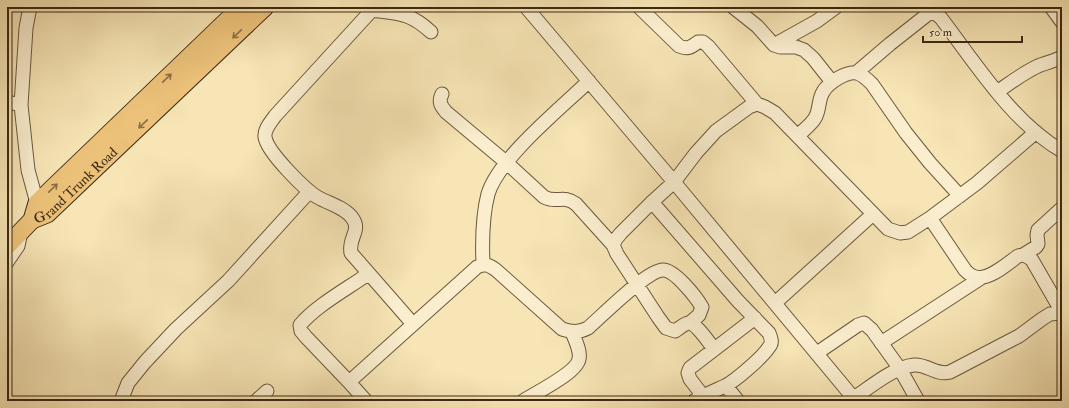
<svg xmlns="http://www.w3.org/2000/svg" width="1069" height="408" font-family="'IM FELL Double Pica',serif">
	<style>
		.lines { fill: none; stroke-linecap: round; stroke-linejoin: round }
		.minor-casing { stroke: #6a573d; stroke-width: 15 }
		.major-casing { stroke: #3b2815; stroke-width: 19 }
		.minor { stroke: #faeecf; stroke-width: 13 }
		.major { stroke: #ecc27a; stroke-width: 17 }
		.oneway { stroke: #8b6d42 }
		.labels { text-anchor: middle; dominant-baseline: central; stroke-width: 3; stroke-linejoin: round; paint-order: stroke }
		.street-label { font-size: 14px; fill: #3b2815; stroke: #faeecf }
	</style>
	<rect width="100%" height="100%" fill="#f7e5b5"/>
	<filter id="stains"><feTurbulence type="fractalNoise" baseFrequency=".005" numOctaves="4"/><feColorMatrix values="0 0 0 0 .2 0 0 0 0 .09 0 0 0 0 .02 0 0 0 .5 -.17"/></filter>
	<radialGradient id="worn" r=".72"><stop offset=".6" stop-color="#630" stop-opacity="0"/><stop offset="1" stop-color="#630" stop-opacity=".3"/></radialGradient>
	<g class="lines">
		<g class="minor-casing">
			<path id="minor" d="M 30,7 L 26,28 L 21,105 L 28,170 L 37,203 L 42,209
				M 367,7 L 372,10 C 399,14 409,12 431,32
				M 526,7 L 674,182 L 856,401
				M 639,7 L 679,46 C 688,50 691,47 698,42 L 703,42 L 708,46 L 757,104
				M 733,7 L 757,26 L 774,45 L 780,47 L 796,47 L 804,50 L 813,58 L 832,82
				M 1051,7 L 1062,22
				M 372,10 L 275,116 C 271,122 264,129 265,137 C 267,152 306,191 319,198 C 330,204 346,208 353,219 C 361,231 348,238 351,253 L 413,324
				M 774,45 L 817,21 L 836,7
				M 856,73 L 890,44 L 928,14 L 935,13 L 941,18 C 976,64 1012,122 1062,151
				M 997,92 C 1010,83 1023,73 1038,66 C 1046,63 1054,61 1062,57
				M 442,94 C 438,102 441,106 446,112 L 507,163 L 544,197 C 557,204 563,194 576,204 L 613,245
				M 7,102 L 21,105
				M 798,136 C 803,130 811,125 815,118 C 820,110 818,100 823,92 C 828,83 846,71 857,73 C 863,75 868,80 872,84 L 906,133 L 930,163 L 960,196
				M 652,202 L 738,301 L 769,333 C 771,338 773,343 769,347 C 763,357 735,381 725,386 C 714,391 704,395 694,401
				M 930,218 L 965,270 C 967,272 970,275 973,276 C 986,283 1007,264 1018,256 C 1024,254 1027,256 1032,260 L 1062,312
				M 1023,255 L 1036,247 L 1038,244 L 1037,235 L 1038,230 L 1062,208
				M 7,262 L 18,246 L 21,232
				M 483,264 C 482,240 482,217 488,194 C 499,158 561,108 589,81
				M 775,303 L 873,214
				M 881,343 L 981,278
				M 714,349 C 710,344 695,321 688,323 C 684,324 678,329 675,331 L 666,328 L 658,317 L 617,254 L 613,245 L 616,239 L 621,233 L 652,202 L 674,182 L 696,153 L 716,131 L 749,107 L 757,104 L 765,107 L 775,113 L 888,229 L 900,233 L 908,232 L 930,218 L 977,183 L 1036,132
				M 817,353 L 858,325 L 864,323 L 872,330 L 900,369 L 918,401
				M 349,382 L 477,267 C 485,263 489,265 496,270 L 562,329 C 572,332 578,333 588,328 C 602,316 647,270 663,270 C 675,270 696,297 702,307 L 699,315 L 691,322
				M 726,386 L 738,401
				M 703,396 L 690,379 L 688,373 L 690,368 L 755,318
				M 854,398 C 870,387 894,367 914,365 C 927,364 937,376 950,372 L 1019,336 L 1042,319 L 1050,314 L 1062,313
				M 121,401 L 128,383 L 145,362 L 176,329 L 228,281 L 309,192
				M 256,401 L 267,391
				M 366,401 L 349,382 L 306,337 L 301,331 L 300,325 C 317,305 347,289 368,274
				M 523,401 C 535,393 577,373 579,359 C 581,351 575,340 572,332"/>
		</g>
		<g class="major-casing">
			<g id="major">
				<path id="s1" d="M 32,220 L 47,214 L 265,7"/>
				<path d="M 7,246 L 32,220 L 37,203 L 241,7"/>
			</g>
		</g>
		<use href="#minor" class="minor"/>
		<use href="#major" class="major"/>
	</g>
	<defs><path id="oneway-shaft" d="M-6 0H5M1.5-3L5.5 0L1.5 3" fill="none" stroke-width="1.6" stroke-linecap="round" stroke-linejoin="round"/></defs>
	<g class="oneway">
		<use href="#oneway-shaft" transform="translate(237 34) rotate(136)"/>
		<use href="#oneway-shaft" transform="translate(167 78) rotate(-44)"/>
		<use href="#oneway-shaft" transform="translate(143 124) rotate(136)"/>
		<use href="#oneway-shaft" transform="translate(53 188) rotate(-44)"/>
	</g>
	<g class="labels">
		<g class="street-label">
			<text stroke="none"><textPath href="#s1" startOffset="56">Grand Trunk Road</textPath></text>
		</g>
	</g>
	<rect width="1069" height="408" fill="none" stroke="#f7e5b5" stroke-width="24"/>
	<rect x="8" y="8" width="1053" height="392" fill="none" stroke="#3b2815" stroke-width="2"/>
	<rect x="12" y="12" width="1045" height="384" fill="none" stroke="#3b2815"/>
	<path d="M923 36v6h99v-6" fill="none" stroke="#3b2815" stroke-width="2"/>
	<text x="929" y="36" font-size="12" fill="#3b2815" stroke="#faeecf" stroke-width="3" paint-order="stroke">50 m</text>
	<rect width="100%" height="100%" filter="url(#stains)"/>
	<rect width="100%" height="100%" fill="url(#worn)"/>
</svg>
